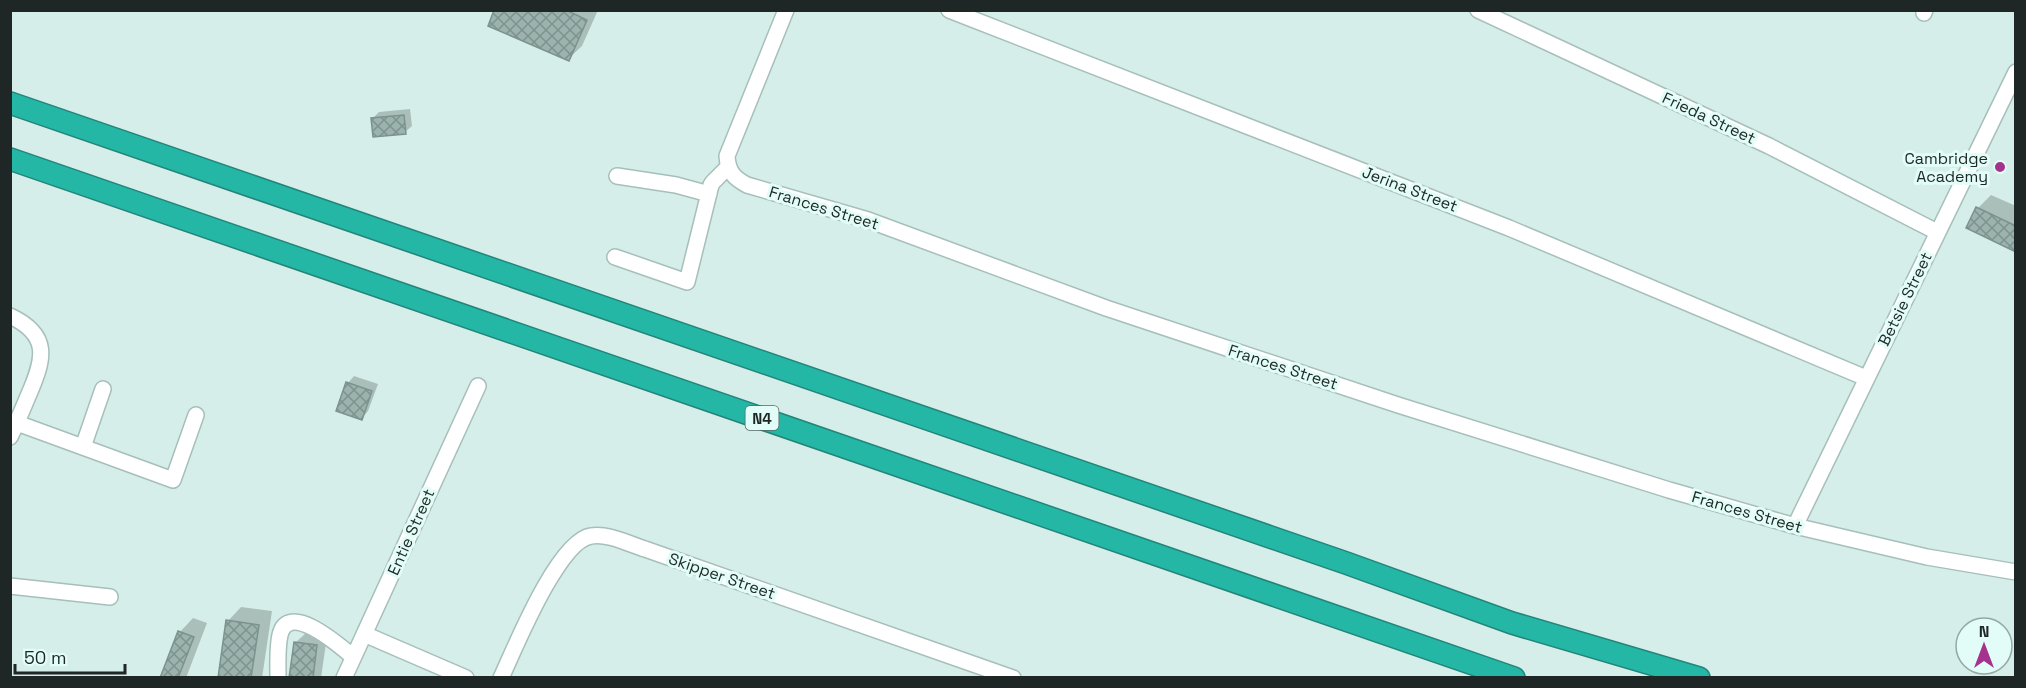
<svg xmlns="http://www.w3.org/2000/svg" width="2026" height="688" font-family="'Space Grotesk',sans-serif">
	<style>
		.shadow { fill: #0003 }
		.building { fill: url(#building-cross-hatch); stroke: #7b928d; stroke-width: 1.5 }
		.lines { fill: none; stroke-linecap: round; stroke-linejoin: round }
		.minor-casing { stroke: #a7bfbb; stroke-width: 18 }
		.highway-casing { stroke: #238579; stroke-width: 24 }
		.minor { stroke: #fff; stroke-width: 15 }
		.highway { stroke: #25b7a6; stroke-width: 21 }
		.poi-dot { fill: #a5338e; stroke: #e2fcf7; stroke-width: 2 }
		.labels { text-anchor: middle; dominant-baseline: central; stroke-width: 6; stroke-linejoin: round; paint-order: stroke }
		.shield { fill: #e2fcf7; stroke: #596764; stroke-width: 1.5 }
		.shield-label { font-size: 15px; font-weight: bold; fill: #1e2725 }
		.street-label { font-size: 16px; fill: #1e2725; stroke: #e2fcf7 }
		.poi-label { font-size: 16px; fill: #1e2725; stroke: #e2fcf7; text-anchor: end }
	</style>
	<defs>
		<pattern id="building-cross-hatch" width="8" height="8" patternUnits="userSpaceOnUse" patternTransform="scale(1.5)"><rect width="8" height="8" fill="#9bb3ae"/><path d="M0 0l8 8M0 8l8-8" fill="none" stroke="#7e928d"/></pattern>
	</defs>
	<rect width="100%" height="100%" fill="#d5eee9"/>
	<path class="shadow" d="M 496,10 L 598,10 L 582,46 L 568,59 Z
		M 410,109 L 412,126 L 405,132 L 372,119 L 379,112 Z
		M 1991,195 L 2016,206 L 2016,250 L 1978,208 Z
		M 354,376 L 378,384 L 368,411 L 362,418 L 348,383 Z
		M 241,607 L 272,611 L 262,678 L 219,678 L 228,621 Z
		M 193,618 L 207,623 L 186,678 L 161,678 L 180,632 Z
		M 306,633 L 327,636 L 321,678 L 291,678 L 295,643 Z"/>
	<path class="building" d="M 494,10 L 566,10 L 587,20 L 569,61 L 488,26 Z
		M 404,115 L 406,134 L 373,137 L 371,118 Z
		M 1976,207 L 2016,226 L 2016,252 L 1966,228 Z
		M 346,382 L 372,391 L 362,420 L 336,411 Z
		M 226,620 L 259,625 L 251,678 L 218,678 Z
		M 178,631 L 194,637 L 178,678 L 160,678 Z
		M 294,642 L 317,645 L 313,678 L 289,678 Z"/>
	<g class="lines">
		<g class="minor-casing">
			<path id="minor" d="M 786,10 L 727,156 C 728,172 734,178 747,185 L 868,220 L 1106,308 L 1398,405 L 1669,490 L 1795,526 L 1927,557 L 2016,572
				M 949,10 L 1509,228 L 1866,378
				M 1478,10 L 1769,146 L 1937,232
				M 1924,13 L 1925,10
				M 617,176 L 676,185 L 709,194
				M 615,257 L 687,282 L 711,185 L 713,182 L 728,167
				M 10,316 C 51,335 44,359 29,394 C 23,408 17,423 10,437
				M 17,423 L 173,480 L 196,415
				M 83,447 L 103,389
				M 1795,526 L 2016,72
				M 10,586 L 110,597
				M 364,634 L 466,678
				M 278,678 C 278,664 277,648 280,635 C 288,600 340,646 352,656
				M 344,678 L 478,386
				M 501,678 C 515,648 558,541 591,536 C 608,533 629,544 645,549 L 1013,678"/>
		</g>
		<g class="highway-casing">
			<path id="highway" d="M 10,103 L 1346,563 L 1512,623 L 1699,678
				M 10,159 L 1514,678"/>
		</g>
		<use href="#minor" class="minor"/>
		<use href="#highway" class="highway"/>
	</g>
	<circle class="poi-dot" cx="2000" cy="167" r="6"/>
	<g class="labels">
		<rect class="shield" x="745.5" y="406" width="33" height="24" rx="4.5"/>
		<g class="shield-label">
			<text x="762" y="418">N4</text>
		</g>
		<g class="street-label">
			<text transform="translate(1709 118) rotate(25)">Frieda Street</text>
			<text transform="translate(1410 189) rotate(21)">Jerina Street</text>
			<text transform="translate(824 208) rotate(17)">Frances Street</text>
			<text transform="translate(1905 299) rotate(-64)">Betsie Street</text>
			<text transform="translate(1283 367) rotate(18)">Frances Street</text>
			<text transform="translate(1747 512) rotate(16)">Frances Street</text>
			<text transform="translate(411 532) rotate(-66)">Entie Street</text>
			<text transform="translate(722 576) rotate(19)">Skipper Street</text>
		</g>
		<g class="poi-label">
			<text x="1988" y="158">Cambridge<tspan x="1988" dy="18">Academy</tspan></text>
		</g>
	</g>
	<rect width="2026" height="688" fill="none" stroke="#1e2725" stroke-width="24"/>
	<g transform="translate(1984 646)"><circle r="28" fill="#e2fcf7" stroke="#94a7a3" stroke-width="1.5"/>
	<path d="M0-4.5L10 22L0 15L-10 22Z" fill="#a5338e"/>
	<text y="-9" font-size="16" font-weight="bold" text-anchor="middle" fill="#1e2725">N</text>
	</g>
	<path d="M15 664v9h110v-9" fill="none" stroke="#1e2725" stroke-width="3"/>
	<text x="24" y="664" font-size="18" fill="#1e2725" stroke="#e2fcf7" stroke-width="4.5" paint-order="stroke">50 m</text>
</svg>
